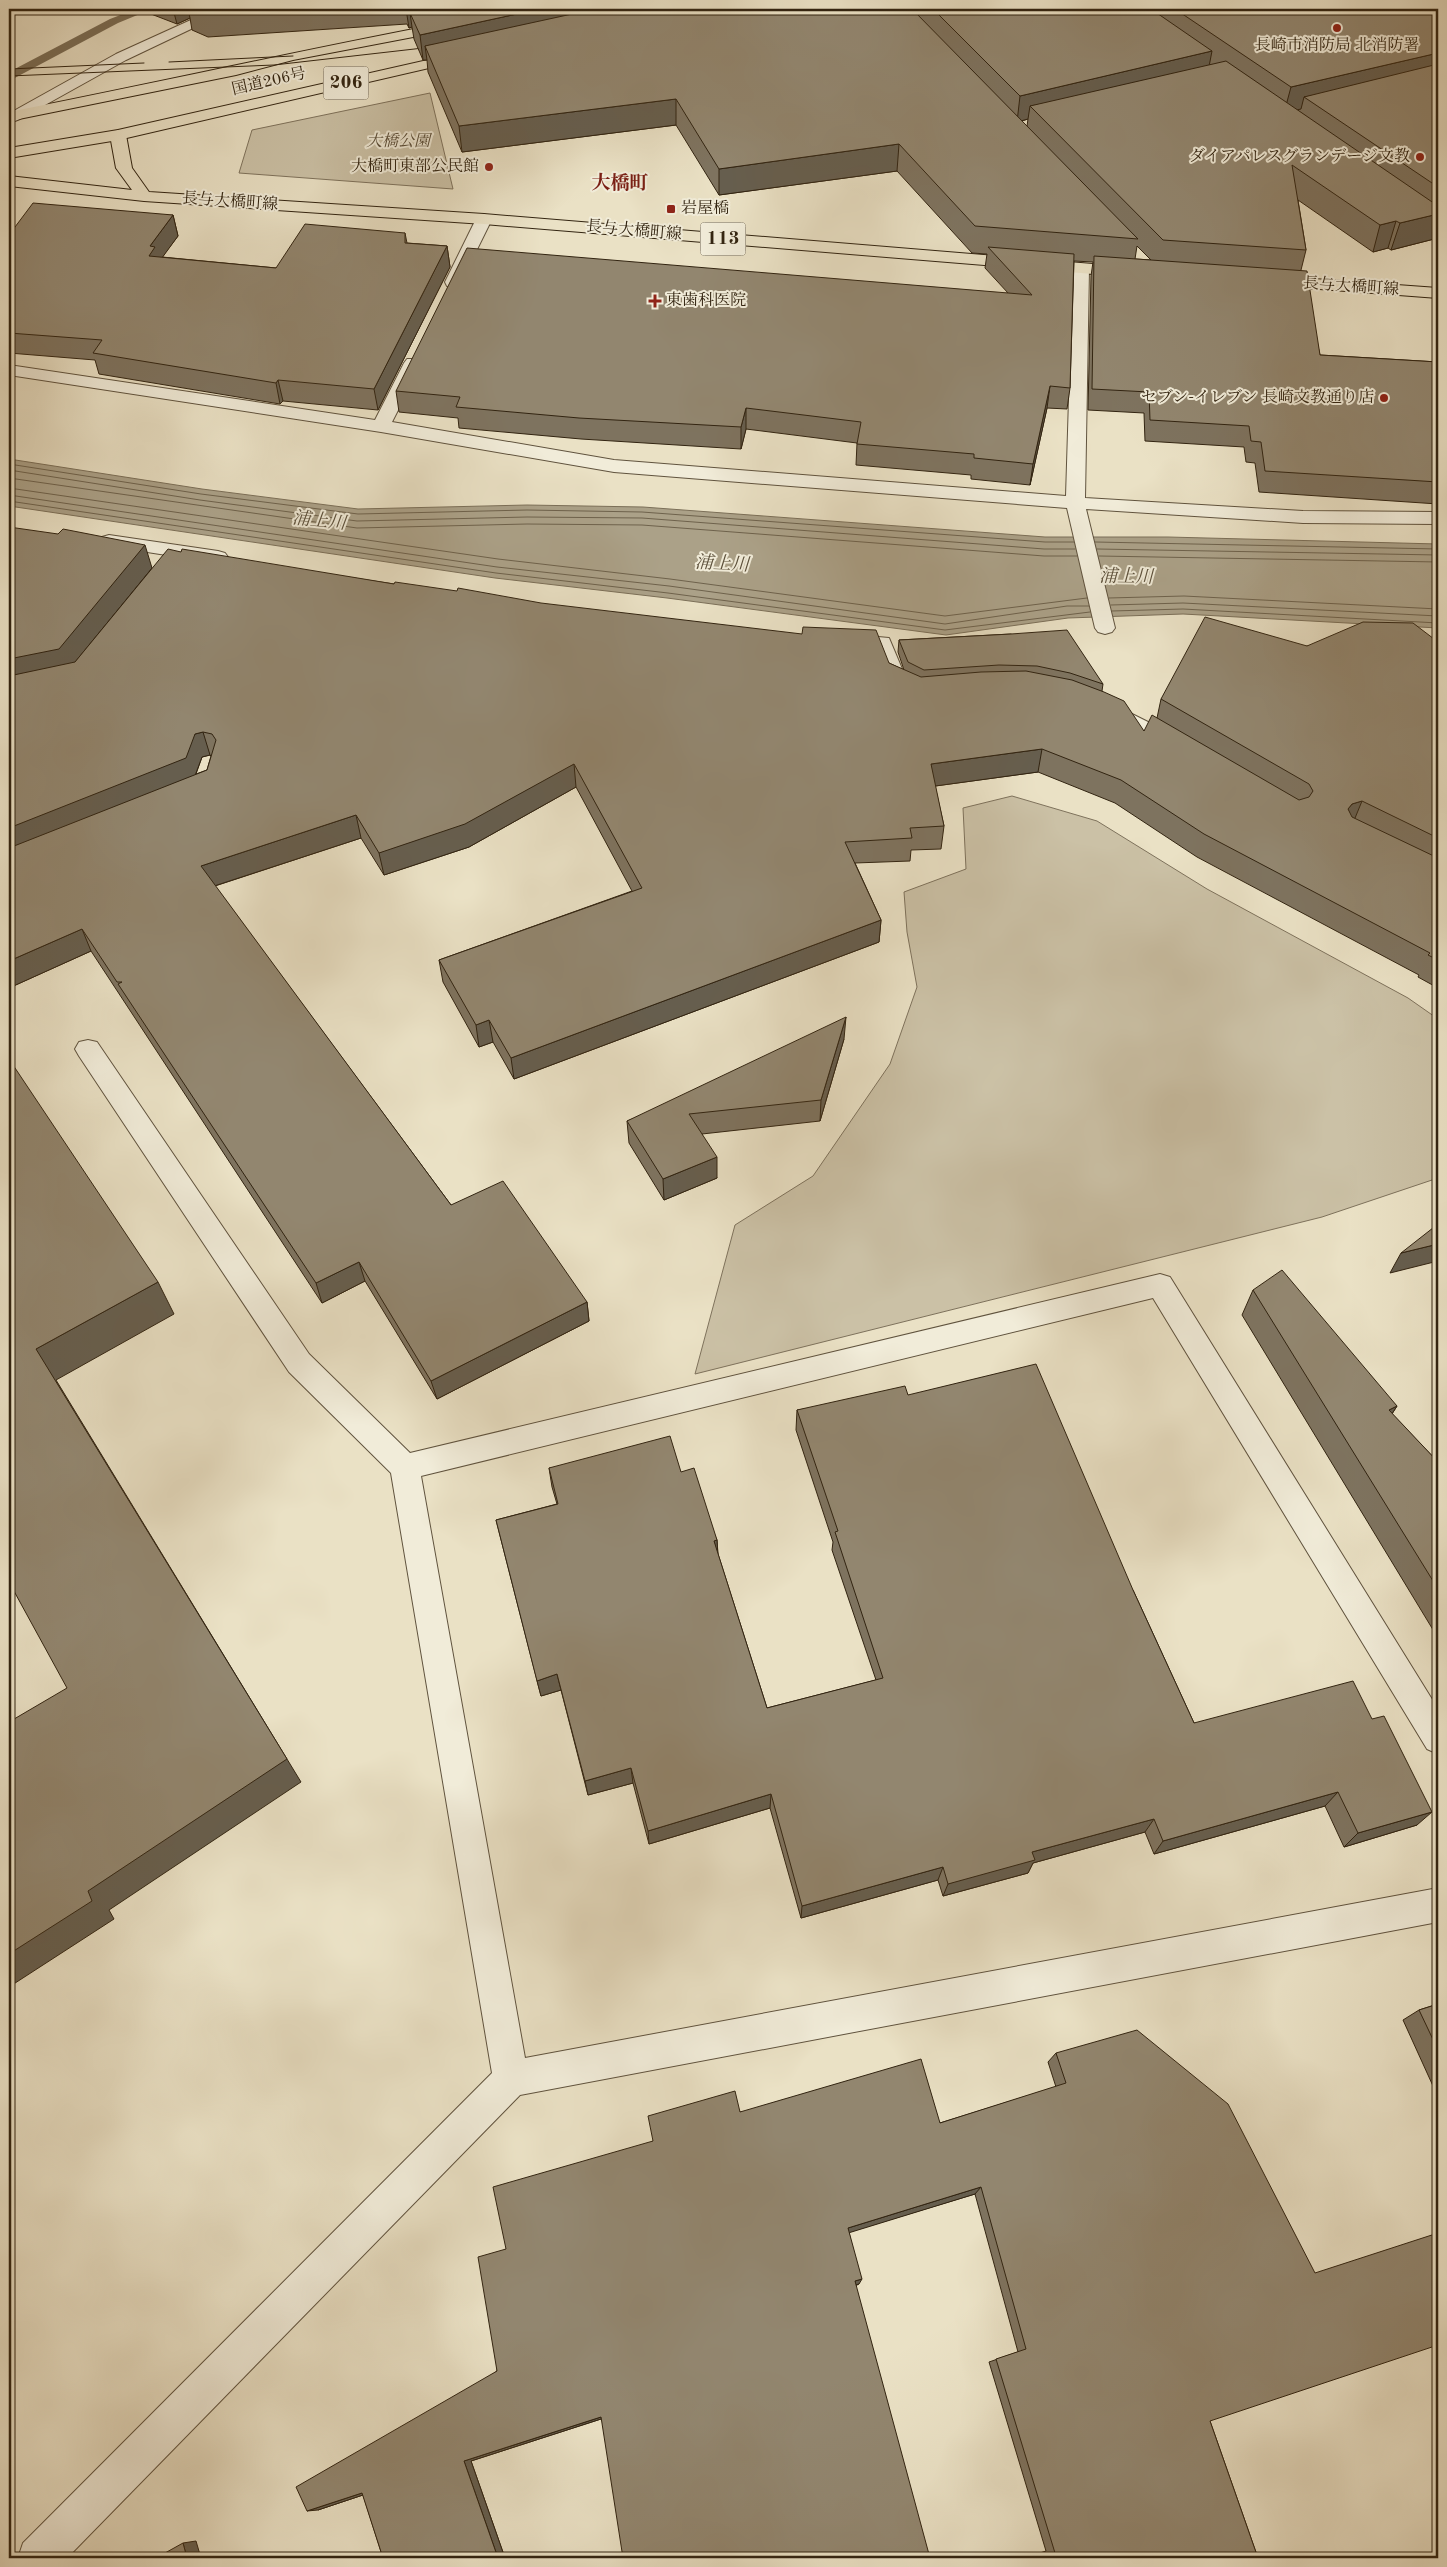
<svg xmlns="http://www.w3.org/2000/svg" width="1447" height="2567" font-family="'Old Standard TT','Noto Serif JP',serif">
	<style>
		.green { fill: #cbc1a6; stroke: #7e725c }
		.water { fill: #aba188; stroke: #7b6f58 }
		.lines { fill: none; stroke-linecap: round; stroke-linejoin: round }
		.shore { stroke: #6e624c; stroke-width: 1 }
		.stream { fill: #7b6f58; fill-rule: evenodd }
		.minor-casing { stroke: #60533e; stroke-width: 2 }
		.major-casing { stroke: #322411; stroke-width: 2 }
		.highway-casing { stroke: #322411; stroke-width: 2 }
		.minor { fill: #f1ecd9; fill-rule: evenodd }
		.major { fill: #eae1c5; fill-rule: evenodd }
		.highway { fill: #eae1c5; fill-rule: evenodd }
		.tram { stroke: #322411; stroke-width: 1 }
		.wall { fill: #7e735f; stroke: #322411; fill-rule: evenodd }
		.shaded-wall { fill: #665e4e; stroke: #322411 }
		.building { fill: #92866f; stroke: #322411 }
		.poi-dot { fill: #8f2418; stroke: #f1ecd9; stroke-width: 2 }
		.labels { text-anchor: middle; dominant-baseline: central; stroke-width: 4; stroke-linejoin: round; paint-order: stroke }
		.far-poi-label { font-size: 16px; fill: #322411; stroke: #f1ecd9; text-anchor: end }
		.far-street-label { font-size: 16px; fill: #322411; stroke: #f1ecd9 }
		.far-park-label { font-size: 16px; font-style: italic; fill: #584b36; stroke: #f1ecd9 }
		.far-water-label { font-size: 18px; font-style: italic; fill: #5c503b; stroke: #f1ecd9 }
		.shield { fill: #f1ecd9; stroke: #6b604d; stroke-width: 1 }
		.shield-label { font-size: 19px; font-weight: bold; fill: #322411 }
		.far-quarter-label { font-size: 19px; font-weight: bold; fill: #7a1f14; stroke: #f1ecd9 }
	</style>
	<rect width="100%" height="100%" fill="#eae1c5"/>
	<filter id="stains"><feTurbulence type="fractalNoise" baseFrequency=".004" numOctaves="4"/><feColorMatrix values="0 0 0 0 .2 0 0 0 0 .09 0 0 0 0 .02 0 0 0 .5 -.17"/></filter>
	<radialGradient id="worn" r=".72"><stop offset=".6" stop-color="#630" stop-opacity="0"/><stop offset="1" stop-color="#630" stop-opacity=".3"/></radialGradient>
	<path class="green" d="M 430,93 L 453,189 L 239,173 L 252,130 Z
		M 1012,796 L 1097,821 L 1207,889 L 1408,998 L 1438,1019 L 1438,1178 L 1322,1217 L 695,1374 L 735,1225 L 813,1176 L 890,1064 L 917,987 L 907,932 L 904,892 L 966,869 L 963,808 Z"/>
	<path class="water" d="M 9,459 L 202,489 L 358,509 L 527,505 L 643,507 L 1045,537 L 1168,537 L 1438,544 L 1438,628 L 1183,614 L 1068,618 L 946,635 L 667,598 L 495,578 L 9,506 Z"/>
	<g class="lines">
		<path class="shore" d="M 9,464 L 201,494 L 358,514 L 527,510 L 642,512 L 1045,542 L 1074,542
			M 9,470 L 200,500 L 357,521 L 527,517 L 642,518 L 1044,549 L 1075,549
			M 9,478 L 357,528 L 527,524 L 642,525 L 1044,556 L 1077,556
			M 9,488 L 498,559 L 670,579 L 945,616 L 1087,598
			M 9,495 L 497,567 L 669,586 L 945,624 L 1067,606 L 1089,606
			M 9,501 L 496,573 L 668,593 L 945,630 L 1090,612
			M 1095,542 L 1438,549
			M 1097,549 L 1438,555
			M 1099,556 L 1438,562
			M 1109,598 L 1184,596 L 1438,609
			M 1111,605 L 1183,603 L 1438,616
			M 1112,611 L 1183,609 L 1438,623"/>
		<path class="stream" d="M 136,9 L 152,9 L 118,23 L 9,81 L 9,72 L 110,19 Z"/>
		<g class="minor-casing">
			<path id="minor" d="M 215,9 L 233,9 L 126,60 L 20,119 L 15,121 L 9,118 L 10,113 L 116,54 Z
				M 484,214 L 492,219 L 461,282 L 453,287 L 447,286 L 445,282 L 476,219 Z
				M 1081,264 L 1089,269 L 1085,498 L 1303,511 L 1438,512 L 1438,524 L 1303,523 L 1086,509 L 1115,628 L 1112,632 L 1105,634 L 1098,632 L 1095,628 L 1067,508 L 614,472 L 381,432 L 9,375 L 9,365 L 375,420 L 404,363 L 407,359 L 419,359 L 422,363 L 392,422 L 614,460 L 1066,496 L 1073,269 Z
				M 109,535 L 218,551 L 225,553 L 228,557 L 225,561 L 218,563 L 102,545 L 99,541 L 102,537 Z
				M 845,634 L 889,638 L 905,676 L 921,684 L 925,689 L 921,694 C 909,697 900,690 889,685 L 874,649 L 838,645 L 835,640 L 838,635 Z
				M 1106,701 L 1186,741 L 1189,746 L 1186,751 L 1178,753 L 1170,751 L 1098,713 L 1095,708 L 1098,703 Z
				M 88,1040 L 97,1042 L 309,1354 L 410,1453 L 1160,1274 L 1170,1277 L 1438,1709 L 1438,1754 L 1427,1749 L 1153,1298 L 421,1476 L 525,2058 L 1438,1888 L 1438,1922 L 520,2095 L 67,2558 L 18,2558 L 23,2543 L 492,2073 L 391,1473 L 289,1372 L 79,1056 L 75,1049 L 79,1042 Z"/>
		</g>
		<g class="major-casing">
			<path id="major" d="M 118,130 L 126,135 L 132,168 L 149,192 L 484,214 L 1130,267 L 1138,272 L 1130,277 L 484,224 L 144,201 L 9,186 L 9,176 L 132,190 L 116,168 L 110,135 Z
				M 1273,276 L 1438,288 L 1438,298 L 1267,285 L 1265,281 Z"/>
		</g>
		<g class="highway-casing">
			<path id="highway" d="M 450,22 L 457,26 L 455,29 L 293,60 L 236,75 L 9,121 L 9,112 C 156,83 302,50 450,22 Z
				M 463,52 L 468,53 L 470,56 L 468,59 L 118,140 L 9,158 L 9,148 L 118,130 Z"/>
		</g>
		<use href="#minor" class="minor"/>
		<use href="#major" class="major"/>
		<use href="#highway" class="highway"/>
		<path class="tram" d="M 169,62 L 293,56
			M 9,69 L 144,63
			M 9,76 L 274,65 L 432,47"/>
	</g>
	<path class="wall" d="M 138,9 L 1438,9 L 1438,238 L 1391,250 L 1388,248 L 1373,252 L 1298,200 L 1306,250 L 1301,270 L 1320,355 L 1438,362 L 1438,504 L 1259,492 L 1255,463 L 1246,462 L 1244,447 L 1145,441 L 1144,413 L 1088,410 L 1091,276 L 1093,262 L 1074,261 L 1070,388 L 1067,409 L 1047,408 L 1030,485 L 971,479 L 971,475 L 856,465 L 857,443 L 746,429 L 741,449 L 581,439 L 459,428 L 458,418 L 399,412 L 396,391 L 1008,293 L 985,268 L 987,254 L 972,253 L 897,171 L 719,195 L 676,125 L 462,152 L 428,72 L 427,60 L 423,60 L 414,39 L 412,27 L 409,28 L 407,24 L 208,37 L 192,30 L 190,18 L 177,24 ZM 1028,119 L 1027,126 L 1022,121 ZM 1137,246 L 1151,260 L 1135,259 Z
		M 173,215 L 178,236 L 162,257 L 276,268 L 405,233 L 407,243 L 447,246 L 450,267 L 378,410 L 283,401 L 280,404 L 99,374 L 95,360 L 9,353 L 9,235 Z
		M 9,527 L 152,568 L 75,662 L 181,552 L 394,584 L 889,663 L 904,670 L 898,652 L 899,640 L 1011,634 L 1103,684 L 1102,691 L 1144,731 L 1157,718 L 1161,699 L 1307,646 L 1438,642 L 1438,988 L 1418,977 L 1419,975 L 1197,857 L 1115,803 L 1038,772 L 935,786 L 944,826 L 941,849 L 911,850 L 910,861 L 855,863 L 881,920 L 879,942 L 514,1079 L 493,1042 L 479,1047 L 443,982 L 439,960 L 632,891 L 576,787 L 469,847 L 384,875 L 361,838 L 215,886 L 451,1205 L 587,1302 L 589,1321 L 437,1399 L 365,1281 L 322,1303 L 91,951 L 9,988 ZM 210,755 L 211,756 L 207,770 L 196,774 L 202,757 Z
		M 844,1039 L 820,1121 L 702,1134 L 717,1178 L 664,1200 L 629,1143 L 627,1121 Z
		M 1253,1290 L 1397,1406 L 1392,1414 L 1438,1462 L 1438,1638 L 1242,1315 Z
		M 908,1395 L 1133,1590 L 1194,1723 L 1417,1825 L 1344,1847 L 1325,1806 L 1154,1854 L 1145,1832 L 1033,1863 L 1028,1873 L 943,1896 L 938,1880 L 801,1918 L 770,1808 L 649,1844 L 633,1783 L 588,1795 L 561,1690 L 541,1696 L 496,1520 L 557,1504 L 552,1487 L 549,1468 L 681,1472 L 717,1540 L 718,1554 L 767,1708 L 876,1680 L 832,1550 L 833,1542 L 796,1430 L 797,1410 Z
		M 1438,2004 L 1438,2097 L 1403,2020 L 1419,2010 Z
		M 1056,2053 L 1210,2421 L 1258,2558 L 1024,2558 L 1046,2551 L 989,2362 L 1018,2352 L 975,2194 L 849,2232 L 859,2284 L 601,2419 L 471,2461 L 505,2558 L 383,2558 L 363,2495 L 318,2510 L 497,2371 L 506,2249 L 653,2141 L 740,2112 L 940,2123 L 1056,2087 L 1048,2062 Z"/>
	<path class="shaded-wall" d="M 78,9 L 88,9 L 79,13 Z
		M 173,9 L 188,9 L 190,18 L 177,24 Z
		M 406,9 L 507,9 L 410,13 L 412,27 L 409,28 Z
		M 540,9 L 656,9 L 425,46 L 427,60 L 423,60 L 420,35 Z
		M 1212,51 L 1207,77 L 1030,106 L 1028,119 L 1017,122 L 1020,96 Z
		M 1438,53 L 1438,77 L 1304,97 L 1301,109 L 1284,113 L 1291,87 Z
		M 676,99 L 676,125 L 462,152 L 459,126 Z
		M 899,144 L 897,171 L 719,195 L 719,169 Z
		M 1438,214 L 1438,238 L 1391,250 L 1400,223 Z
		M 173,215 L 178,236 L 159,262 L 149,256 L 150,246 Z
		M 1396,221 L 1388,248 L 1373,252 L 1380,225 Z
		M 447,246 L 450,267 L 378,410 L 374,389 Z
		M 278,380 L 283,401 L 280,404 L 276,383 Z
		M 1050,386 L 1047,408 L 1030,485 L 1033,464 Z
		M 746,408 L 746,429 L 741,449 L 741,427 Z
		M 145,545 L 152,568 L 67,672 L 9,683 L 9,659 Z
		M 203,732 L 210,755 L 202,757 L 193,781 L 9,854 L 9,828 L 195,734 Z
		M 1042,749 L 1038,772 L 928,787 L 931,764 Z
		M 574,764 L 576,787 L 469,847 L 384,875 L 379,853 Z
		M 1362,801 L 1353,823 L 1348,809 L 1352,804 Z
		M 356,815 L 361,838 L 208,888 L 201,866 Z
		M 881,920 L 879,942 L 514,1079 L 511,1058 Z
		M 82,929 L 91,951 L 9,988 L 9,961 Z
		M 846,1017 L 844,1039 L 820,1121 L 821,1100 Z
		M 489,1020 L 493,1042 L 479,1047 L 476,1025 Z
		M 717,1157 L 717,1178 L 664,1200 L 663,1179 Z
		M 1438,1244 L 1438,1261 L 1390,1273 L 1401,1253 Z
		M 359,1262 L 365,1281 L 322,1303 L 316,1283 Z
		M 158,1282 L 174,1314 L 56,1380 L 301,1782 L 109,1910 L 114,1919 L 9,1987 L 9,1954 L 88,1891 L 36,1349 Z
		M 587,1302 L 589,1321 L 437,1399 L 431,1381 Z
		M 1397,1406 L 1382,1429 L 1389,1410 Z
		M 717,1540 L 718,1558 L 714,1541 Z
		M 557,1674 L 561,1690 L 541,1696 L 537,1681 Z
		M 631,1768 L 633,1783 L 588,1795 L 585,1781 Z
		M 1338,1792 L 1325,1806 L 1154,1854 L 1163,1841 Z
		M 771,1794 L 770,1808 L 649,1844 L 648,1831 Z
		M 1432,1812 L 1417,1825 L 1344,1847 L 1358,1833 Z
		M 1154,1819 L 1145,1832 L 1033,1863 L 1028,1873 L 943,1896 L 948,1884 L 1032,1852 Z
		M 943,1867 L 938,1880 L 801,1918 L 802,1906 Z
		M 981,2187 L 975,2194 L 845,2234 L 848,2228 Z
		M 862,2279 L 859,2284 L 852,2286 L 855,2281 Z
		M 601,2417 L 604,2418 L 471,2461 L 505,2558 L 498,2558 L 464,2461 Z
		M 372,2492 L 318,2510 L 307,2511 L 362,2493 Z
		M 196,2541 L 201,2558 L 187,2558 L 183,2543 Z"/>
	<path class="building" d="M 196,9 L 243,9 L 203,11 Z
		M 434,9 L 540,9 L 420,35 L 410,13 Z
		M 595,9 L 912,9 L 1138,239 L 975,226 L 899,144 L 719,169 L 676,99 L 459,126 L 425,46 Z
		M 933,9 L 1151,9 L 1212,51 L 1020,96 Z
		M 1175,9 L 1438,9 L 1438,53 L 1291,87 Z
		M 1226,61 L 1438,206 L 1438,214 L 1400,223 L 1396,221 L 1380,225 L 1292,165 L 1306,250 L 1163,240 L 1030,106 Z
		M 1438,64 L 1438,187 L 1304,97 Z
		M 33,203 L 173,215 L 150,246 L 155,247 L 149,256 L 276,268 L 305,224 L 405,233 L 405,243 L 447,246 L 374,389 L 278,380 L 276,383 L 93,353 L 102,340 L 9,333 L 9,235 Z
		M 988,247 L 1074,254 L 1070,388 L 1050,386 L 1033,464 L 974,458 L 974,454 L 857,444 L 861,422 L 746,408 L 741,427 L 579,418 L 456,407 L 460,397 L 396,391 L 467,248 L 1032,295 Z
		M 1094,256 L 1307,271 L 1320,355 L 1438,362 L 1438,482 L 1265,471 L 1261,442 L 1251,441 L 1249,426 L 1150,420 L 1149,392 L 1092,389 Z
		M 9,527 L 58,534 L 63,529 L 145,545 L 59,649 L 9,659 Z
		M 168,549 L 181,552 L 182,549 L 394,584 L 395,582 L 457,591 L 458,588 L 541,603 L 802,634 L 803,627 L 876,630 L 889,663 L 921,677 L 981,672 L 1026,671 L 1072,680 L 1104,692 L 1124,701 L 1144,731 L 1152,715 L 1299,800 L 1309,797 L 1313,791 L 1309,784 L 1161,699 L 1205,617 L 1307,646 L 1363,622 L 1413,623 L 1438,642 L 1438,838 L 1362,801 L 1352,804 L 1348,809 L 1352,817 L 1438,858 L 1438,960 L 1428,955 L 1430,953 L 1204,834 L 1121,780 L 1042,749 L 931,764 L 944,826 L 910,828 L 912,838 L 845,842 L 881,920 L 511,1058 L 489,1020 L 476,1025 L 439,960 L 642,888 L 574,764 L 465,824 L 379,853 L 356,815 L 201,866 L 451,1205 L 503,1181 L 587,1302 L 431,1381 L 359,1262 L 316,1283 L 118,984 L 122,982 L 117,982 L 82,929 L 9,961 L 9,848 L 207,770 L 216,740 L 212,734 L 203,732 L 195,734 L 186,758 L 9,828 L 9,676 L 75,662 Z
		M 1067,630 L 1103,684 L 1070,673 L 1037,666 L 999,665 L 924,670 L 908,662 L 899,640 L 1011,634 Z
		M 846,1017 L 821,1100 L 689,1114 L 717,1157 L 663,1179 L 627,1121 Z
		M 9,1059 L 158,1282 L 36,1349 L 287,1759 L 88,1891 L 92,1901 L 9,1954 L 9,1722 L 67,1688 L 9,1582 Z
		M 1438,1224 L 1438,1244 L 1401,1253 Z
		M 1282,1270 L 1397,1406 L 1389,1410 L 1438,1462 L 1438,1589 L 1253,1290 Z
		M 1036,1364 L 1133,1590 L 1194,1723 L 1353,1681 L 1372,1719 L 1384,1716 L 1432,1812 L 1358,1833 L 1338,1792 L 1163,1841 L 1154,1819 L 1032,1852 L 1035,1860 L 948,1884 L 943,1867 L 802,1906 L 771,1794 L 648,1831 L 631,1768 L 585,1781 L 557,1674 L 537,1681 L 496,1520 L 558,1504 L 549,1468 L 670,1436 L 681,1472 L 694,1468 L 717,1540 L 714,1541 L 767,1708 L 883,1678 L 835,1532 L 838,1531 L 797,1410 L 905,1386 L 908,1395 Z
		M 1438,2004 L 1438,2050 L 1419,2010 Z
		M 1137,2030 L 1228,2104 L 1315,2273 L 1438,2233 L 1438,2345 L 1210,2421 L 1258,2558 L 1040,2558 L 1055,2553 L 996,2359 L 1026,2349 L 981,2187 L 848,2228 L 862,2279 L 855,2281 L 930,2558 L 623,2558 L 601,2417 L 464,2461 L 498,2558 L 383,2558 L 362,2493 L 307,2511 L 296,2487 L 497,2371 L 478,2257 L 506,2249 L 493,2187 L 653,2141 L 648,2116 L 735,2091 L 740,2112 L 921,2059 L 940,2123 L 1066,2083 L 1056,2053 Z
		M 183,2543 L 187,2558 L 156,2558 Z"/>
	<g class="poi-dot">
		<circle cx="1337" cy="28" r="5"/>
		<circle cx="1420" cy="157" r="5"/>
		<circle cx="489" cy="167" r="5"/>
		<rect x="666" y="204" width="10" height="10" rx="2.5"/>
		<path d="M652.5 293.5h5v5h5v5h-5v5h-5v-5h-5v-5h5z"/>
		<circle cx="1384" cy="398" r="5"/>
	</g>
	<g class="labels">
		<g class="far-poi-label">
			<text x="1337" y="46" text-anchor="middle">長崎市消防局 北消防署</text>
			<text x="1410" y="157">ダイアパレスグランデージ文教</text>
			<text x="479" y="167">大橋町東部公民館</text>
			<text x="681" y="209" text-anchor="start">岩屋橋</text>
			<text x="666" y="301" text-anchor="start">東歯科医院</text>
			<text x="1374" y="398">セブン-イレブン 長崎文教通り店</text>
		</g>
		<g class="far-street-label">
			<text transform="translate(269 82) rotate(-13)">国道206号</text>
			<text transform="translate(230 202) rotate(4)">長与大橋町線</text>
			<text transform="translate(634 231) rotate(5)">長与大橋町線</text>
			<text transform="translate(1351 287) rotate(4)">長与大橋町線</text>
		</g>
		<g class="far-park-label">
			<text x="398" y="142">大橋公園</text>
		</g>
		<g class="far-water-label">
			<text transform="translate(319 521) rotate(6)">浦上川</text>
			<text transform="translate(722 564) rotate(3)">浦上川</text>
			<text transform="translate(1126 577) rotate(1)">浦上川</text>
		</g>
		<g class="shield">
			<rect x="323.5" y="66.5" width="45" height="33" rx="4"/>
			<rect x="700.5" y="222.5" width="45" height="33" rx="4"/>
		</g>
		<g class="shield-label">
			<text x="346" y="83">206</text>
			<text x="723" y="239">113</text>
		</g>
		<g class="far-quarter-label">
			<text x="620" y="184">大橋町</text>
		</g>
	</g>
	<rect width="1447" height="2567" fill="none" stroke="#eae1c5" stroke-width="30"/>
	<rect x="10" y="10" width="1427" height="2547" fill="none" stroke="#322411" stroke-width="2.5"/>
	<rect x="15" y="15" width="1417" height="2537" fill="none" stroke="#322411"/>
	<rect width="100%" height="100%" filter="url(#stains)"/>
	<rect width="100%" height="100%" fill="url(#worn)"/>
</svg>
